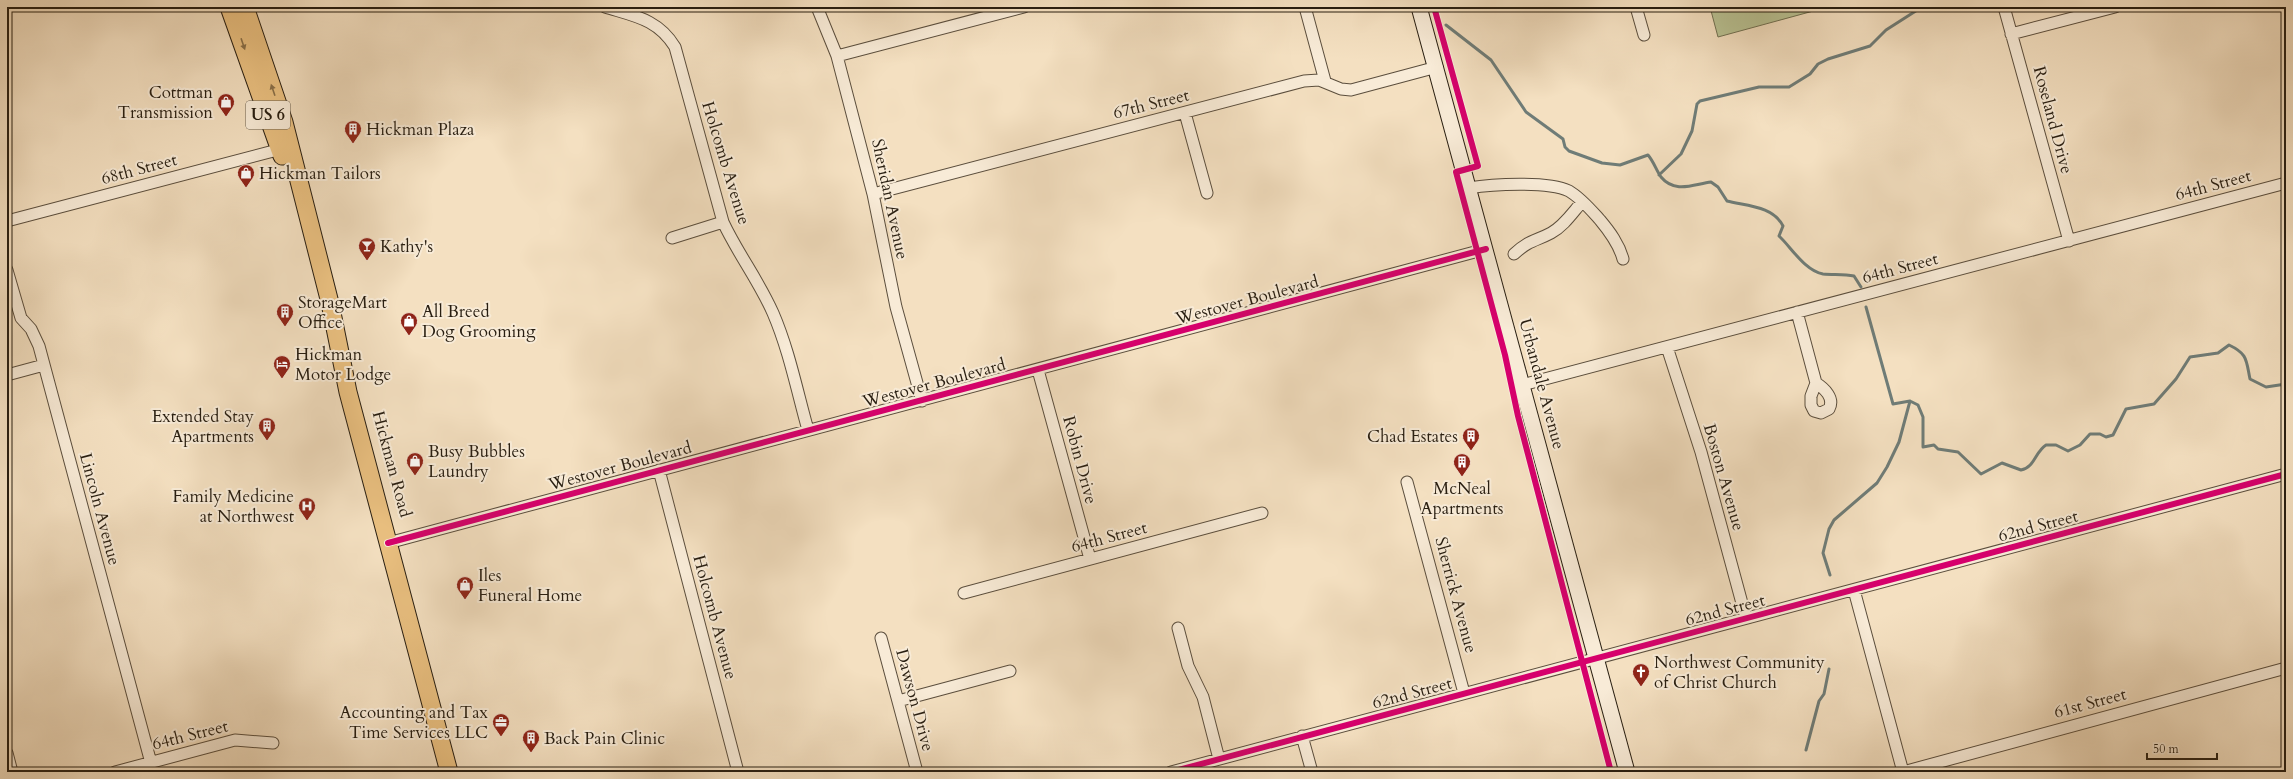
<svg xmlns="http://www.w3.org/2000/svg" width="2293" height="779" font-family="Cardo,serif">
	<style>
		.green { fill: #b9c394; stroke: #707052 }
		.lines { fill: none; stroke-linecap: round; stroke-linejoin: round }
		.stream { stroke: #6f7c77; stroke-width: 3 }
		.street-casing { stroke: #5b4e3d; stroke-width: 13 }
		.secondary-casing { stroke: #281e11; stroke-width: 17 }
		.primary-casing { stroke: #281e11; stroke-width: 19 }
		.street { stroke: #f8ebd7; stroke-width: 11 }
		.secondary { stroke: #f8ebd7; stroke-width: 15 }
		.primary { stroke: #eac080; stroke-width: 17 }
		.cycleway-casing { stroke: #f8ebd7; stroke-width: 8 }
		.cycleway { stroke: #d6006c; stroke-width: 6 }
		.oneway { fill: #896f48 }
		.labels { text-anchor: middle; dominant-baseline: central; stroke-width: 4; stroke-linejoin: round; paint-order: stroke }
		.shield { fill: #f8ebd7; stroke: #665c4c; stroke-width: 1 }
		.shield-label { font-size: 16px; font-weight: bold; fill: #281e11 }
		.poi-label { font-size: 17px; fill: #281e11; stroke: #f8ebd7; text-anchor: start }
		.street-label { font-size: 17px; fill: #281e11; stroke: #f8ebd7 }
	</style>
	<rect width="100%" height="100%" fill="#f4e0c1"/>
	<filter id="stains"><feTurbulence type="fractalNoise" baseFrequency=".005" numOctaves="4"/><feColorMatrix values="0 0 0 0 .2 0 0 0 0 .09 0 0 0 0 .02 0 0 0 .5 -.17"/></filter>
	<radialGradient id="worn" r=".72"><stop offset=".6" stop-color="#630" stop-opacity="0"/><stop offset="1" stop-color="#630" stop-opacity=".3"/></radialGradient>
	<path class="green" d="M 1710,7 L 1828,7 L 1718,37 Z"/>
	<g class="lines">
		<path class="stream" d="M 1386,7 L 1397,10
			M 1446,25 L 1491,60 L 1526,112 L 1563,139 L 1565,147 L 1569,151 L 1602,163 L 1620,165 L 1648,155 C 1654,162 1656,170 1661,177 C 1675,194 1694,184 1711,182 L 1718,187 L 1727,201 C 1747,206 1773,206 1783,226 L 1779,236 C 1791,247 1805,271 1823,274 C 1833,275 1844,274 1854,276 L 1861,287
			M 1659,175 L 1681,154 L 1692,131 L 1697,104 L 1700,101 L 1759,87 L 1789,87 L 1810,74 L 1818,64 L 1828,59 L 1870,46 L 1886,30 L 1922,7
			M 1866,307 L 1893,404 L 1910,401 L 1918,405 L 1923,417 L 1923,447 L 1934,445 L 1938,449 L 1958,452 L 1981,474 L 2002,463 L 2021,470 C 2035,467 2035,452 2046,445 L 2056,445 L 2068,451 L 2080,445 L 2090,434 L 2100,434 L 2106,437 L 2113,435 L 2126,409 L 2154,404 L 2176,379 L 2190,357 L 2218,353 L 2229,345 C 2248,354 2246,360 2250,379 L 2266,387 L 2286,384
			M 1830,575 L 1823,553 L 1829,529 L 1834,520 L 1877,483 L 1887,467 L 1899,442 L 1910,401
			M 1806,750 L 1819,701 L 1824,694 L 1829,669"/>
		<g class="street-casing">
			<path id="street" d="M 605,7 C 634,16 658,19 675,47 L 723,222 C 738,254 759,281 773,313 C 789,350 797,391 808,430
				M 817,7 L 837,56 L 873,194 L 896,307 L 922,401
				M 1305,7 L 1325,81
				M 1636,7 L 1644,35
				M 2004,7 L 2069,241
				M 2011,34 L 2115,7
				M 837,56 L 1024,7
				M 1185,113 L 1207,193
				M 1469,188 C 1492,184 1548,181 1569,191 C 1581,198 1591,210 1600,220 C 1610,232 1619,244 1623,259
				M 873,194 L 1304,81 L 1319,80 L 1341,89 L 1351,90 L 1437,67
				M 7,221 L 285,148
				M 672,238 L 723,222
				M 1514,254 C 1529,240 1536,241 1551,233 C 1564,226 1573,212 1582,202
				M 7,270 L 21,318 L 31,329 L 39,346 L 151,763
				M 1797,312 L 1816,383 L 1811,396 L 1811,405 L 1814,411 L 1821,413 L 1829,409 C 1835,398 1824,388 1816,383
				M 1667,347 L 1701,452 L 1746,618
				M 1038,370 L 1090,559
				M 7,375 L 44,365
				M 1522,385 L 2286,183
				M 659,470 L 738,772
				M 1407,482 L 1464,693
				M 388,543 L 1486,249
				M 1854,590 L 1903,772
				M 964,593 L 1262,513
				M 1178,628 L 1188,666 L 1203,697 L 1219,759
				M 881,638 L 917,772
				M 898,701 L 1010,671
				M 1302,736 L 1312,772
				M 7,753 L 12,772
				M 115,772 L 235,740 L 273,743
				M 1171,772 L 2286,474
				M 1903,772 L 2286,668"/>
		</g>
		<g class="secondary-casing">
			<path id="secondary" d="M 1419,7 L 1627,772"/>
		</g>
		<g class="primary-casing">
			<path id="primary" d="M 229,7 L 282,156
				M 245,7 L 284,122 L 330,303 L 348,392 L 449,772"/>
		</g>
		<use href="#street" class="street"/>
		<use href="#secondary" class="secondary"/>
		<use href="#primary" class="primary"/>
		<g class="cycleway-casing">
			<path id="cycleway" d="M 1434,7 L 1478,166 L 1456,172 L 1505,355 L 1518,416 L 1611,772
				M 388,543 L 1486,249
				M 1171,772 L 2286,474"/>
		</g>
		<use href="#cycleway" class="cycleway"/>
	</g>
	<defs><path id="oneway-solid" d="M-6-.8H1V-3.2L6.5 0L1 3.2V.8H-6Z"/></defs>
	<g class="oneway">
		<use href="#oneway-solid" transform="translate(243 44) rotate(71)"/>
		<use href="#oneway-solid" transform="translate(273 90) rotate(-109)"/>
	</g>
	<defs>
		<g id="shop-pin" transform="scale(0.9)"><path d="M0 17L-7.5 6A9.5 9.5 0 1 1 7.5 6Z" fill="#8f2418" stroke="#f8ebd7"/><path d="M-5-2.5h2.3a2.7 3.5 0 0 1 5.4 0H5L5.5 6h-11ZM-1.5-2.5h3a1.5 2.3 0 0 0-3 0Z" fill="#fff"/></g>
		<g id="building-pin" transform="scale(0.9)"><path d="M0 17L-7.5 6A9.5 9.5 0 1 1 7.5 6Z" fill="#8f2418" stroke="#f8ebd7"/><path d="M-4-6H4V6H1V3H-1V6H-4ZM-2.5-4.3h1.7v1.8h-1.7ZM.8-4.3h1.7v1.8H.8ZM-2.5-1h1.7V.8h-1.7ZM.8-1h1.7V.8H.8Z" fill="#fff"/></g>
		<g id="bar-pin" transform="scale(0.9)"><path d="M0 17L-7.5 6A9.5 9.5 0 1 1 7.5 6Z" fill="#8f2418" stroke="#f8ebd7"/><path d="M-6-5H6L.8 .8V4.5H3.5V6h-7V4.5H-.8V.8Z" fill="#fff"/></g>
		<g id="hotel-pin" transform="scale(0.9)"><path d="M0 17L-7.5 6A9.5 9.5 0 1 1 7.5 6Z" fill="#8f2418" stroke="#f8ebd7"/><path d="M-6-4.5h1.5V1H6V5H4.5V3h-9V5H-6ZM-4 0a1.8 1.8 0 1 1 3.6 0ZM.5 0V-2.5h3Q6-2.5 6 0Z" fill="#fff"/></g>
		<g id="hospital-pin" transform="scale(0.9)"><path d="M0 17L-7.5 6A9.5 9.5 0 1 1 7.5 6Z" fill="#8f2418" stroke="#f8ebd7"/><path d="M-5-5h3v3.5h4V-5h3V5h-3V1.5h-4V5h-3Z" fill="#fff"/></g>
		<g id="church-pin" transform="scale(0.9)"><path d="M0 17L-7.5 6A9.5 9.5 0 1 1 7.5 6Z" fill="#8f2418" stroke="#f8ebd7"/><path d="M-1.2-6h2.4v3.5h3.3v2.4h-3.3V6h-2.4V-.1h-3.3v-2.4h3.3Z" fill="#fff"/></g>
		<g id="office-pin" transform="scale(0.9)"><path d="M0 17L-7.5 6A9.5 9.5 0 1 1 7.5 6Z" fill="#8f2418" stroke="#f8ebd7"/><path d="M-6-3h4V-5.5h4V-3h4V5H-6ZM-1-4.5V-3h2v-1.5ZM-6 0V1H6V0Z" fill="#fff"/></g>
	</defs>
	<g fill-rule="evenodd">
		<use href="#shop-pin" x="226" y="102"/>
		<use href="#building-pin" x="353" y="129"/>
		<use href="#shop-pin" x="246" y="173"/>
		<use href="#bar-pin" x="367" y="246"/>
		<use href="#building-pin" x="285" y="312"/>
		<use href="#shop-pin" x="409" y="321"/>
		<use href="#hotel-pin" x="282" y="364"/>
		<use href="#building-pin" x="267" y="426"/>
		<use href="#building-pin" x="1471" y="436"/>
		<use href="#shop-pin" x="415" y="461"/>
		<use href="#building-pin" x="1462" y="462"/>
		<use href="#hospital-pin" x="307" y="506"/>
		<use href="#shop-pin" x="465" y="585"/>
		<use href="#church-pin" x="1641" y="672"/>
		<use href="#office-pin" x="501" y="722"/>
		<use href="#building-pin" x="531" y="738"/>
	</g>
	<g class="labels">
		<rect class="shield" x="246" y="101" width="44" height="28" rx="3"/>
		<g class="shield-label">
			<text x="268" y="115">US 6</text>
		</g>
		<g class="poi-label">
			<text x="213" y="92" text-anchor="end">Cottman<tspan x="213" dy="20">Transmission</tspan></text>
			<text x="366" y="129">Hickman Plaza</text>
			<text x="259" y="173">Hickman Tailors</text>
			<text x="380" y="246">Kathy's</text>
			<text x="298" y="302">StorageMart<tspan x="298" dy="20">Office</tspan></text>
			<text x="422" y="311">All Breed<tspan x="422" dy="20">Dog Grooming</tspan></text>
			<text x="295" y="354">Hickman<tspan x="295" dy="20">Motor Lodge</tspan></text>
			<text x="254" y="416" text-anchor="end">Extended Stay<tspan x="254" dy="20">Apartments</tspan></text>
			<text x="1458" y="436" text-anchor="end">Chad Estates</text>
			<text x="428" y="451">Busy Bubbles<tspan x="428" dy="20">Laundry</tspan></text>
			<text x="1462" y="488" text-anchor="middle">McNeal<tspan x="1462" dy="20">Apartments</tspan></text>
			<text x="294" y="496" text-anchor="end">Family Medicine<tspan x="294" dy="20">at Northwest</tspan></text>
			<text x="478" y="575">Iles<tspan x="478" dy="20">Funeral Home</tspan></text>
			<text x="1654" y="662">Northwest Community<tspan x="1654" dy="20">of Christ Church</tspan></text>
			<text x="488" y="712" text-anchor="end">Accounting and Tax<tspan x="488" dy="20">Time Services LLC</tspan></text>
			<text x="544" y="738">Back Pain Clinic</text>
		</g>
		<g class="street-label">
			<text transform="translate(1151 104) rotate(-14)">67th Street</text>
			<text transform="translate(2053 120) rotate(75)">Roseland Drive</text>
			<text transform="translate(726 163) rotate(73)">Holcomb Avenue</text>
			<text transform="translate(139 169) rotate(-15)">68th Street</text>
			<text transform="translate(2213 185) rotate(-15)">64th Street</text>
			<text transform="translate(890 199) rotate(78)">Sheridan Avenue</text>
			<text transform="translate(1900 268) rotate(-15)">64th Street</text>
			<text transform="translate(1247 300) rotate(-15)">Westover Boulevard</text>
			<text transform="translate(934 383) rotate(-15)">Westover Boulevard</text>
			<text transform="translate(1542 384) rotate(75)">Urbandale Avenue</text>
			<text transform="translate(1080 460) rotate(75)">Robin Drive</text>
			<text transform="translate(392 464) rotate(75)">Hickman Road</text>
			<text transform="translate(620 466) rotate(-15)">Westover Boulevard</text>
			<text transform="translate(1724 477) rotate(74)">Boston Avenue</text>
			<text transform="translate(100 509) rotate(75)">Lincoln Avenue</text>
			<text transform="translate(2038 526) rotate(-15)">62nd Street</text>
			<text transform="translate(1109 537) rotate(-15)">64th Street</text>
			<text transform="translate(1456 595) rotate(75)">Sherrick Avenue</text>
			<text transform="translate(1725 610) rotate(-15)">62nd Street</text>
			<text transform="translate(715 617) rotate(75)">Holcomb Avenue</text>
			<text transform="translate(1412 693) rotate(-15)">62nd Street</text>
			<text transform="translate(915 700) rotate(75)">Dawson Drive</text>
			<text transform="translate(2090 703) rotate(-15)">61st Street</text>
			<text transform="translate(190 735) rotate(-14)">64th Street</text>
		</g>
	</g>
	<rect width="2293" height="779" fill="none" stroke="#f4e0c1" stroke-width="24"/>
	<rect x="8" y="8" width="2277" height="763" fill="none" stroke="#281e11" stroke-width="2"/>
	<rect x="12" y="12" width="2269" height="755" fill="none" stroke="#281e11"/>
	<path d="M2147 753v6h70v-6" fill="none" stroke="#281e11" stroke-width="2"/>
	<text x="2153" y="753" font-size="12" fill="#281e11" stroke="#f8ebd7" stroke-width="3" paint-order="stroke">50 m</text>
	<rect width="100%" height="100%" filter="url(#stains)"/>
	<rect width="100%" height="100%" fill="url(#worn)"/>
</svg>
